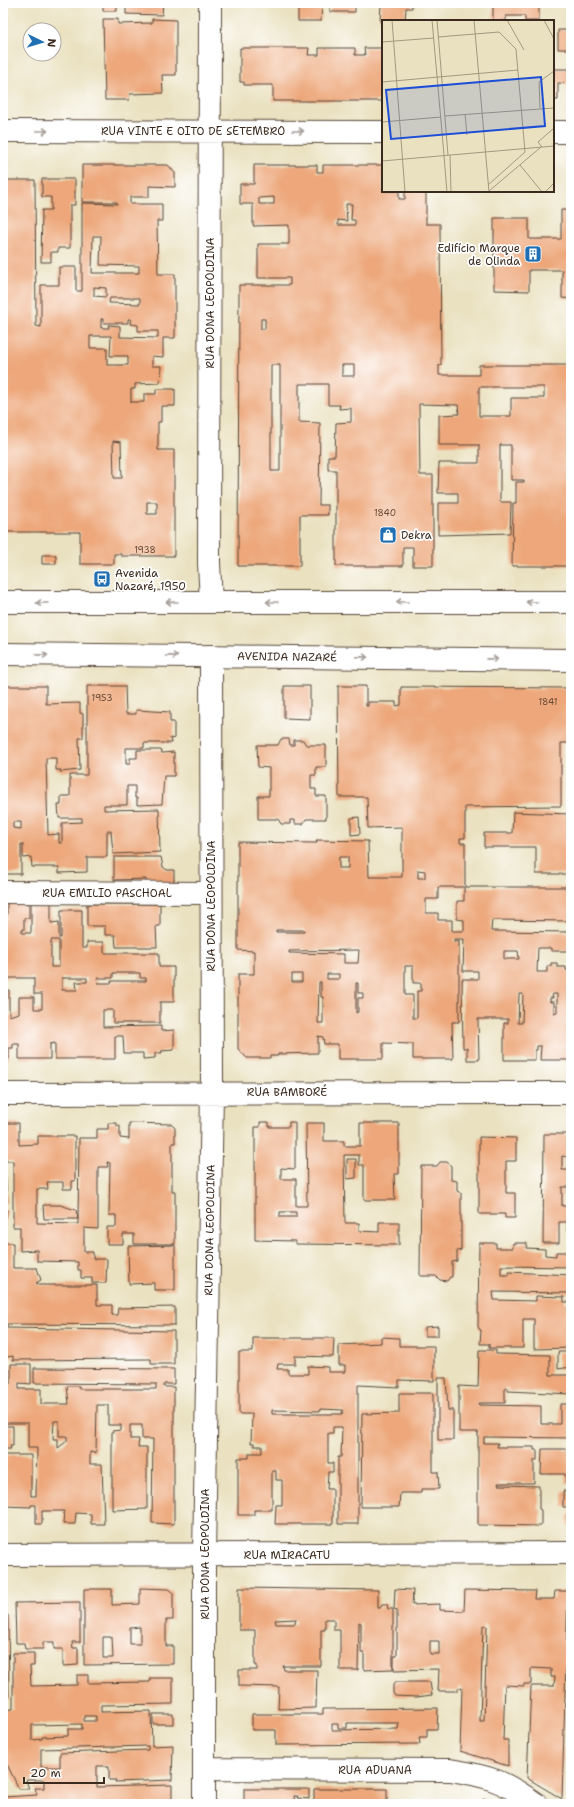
<svg xmlns="http://www.w3.org/2000/svg" width="574" height="1807" font-family="'Shantell Sans',sans-serif">
	<style>
		.building { fill: #eda77a; fill-rule: evenodd }
		.lines { fill: none; stroke-linecap: round; stroke-linejoin: round }
		.minor-casing { stroke: #554536; stroke-width: 24 }
		.major-casing { stroke: #554536; stroke-width: 24 }
		.minor { stroke: #fff; stroke-width: 22 }
		.major { stroke: #fff; stroke-width: 22 }
		.oneway { stroke: #a79f9a }
		.labels { text-anchor: middle; dominant-baseline: central; stroke-width: 3.5; stroke-linejoin: round; paint-order: stroke }
		.number-label { font-size: 9px; fill: #684935 }
		.street-label { font-size: 11px; fill: #3b2a1e; stroke: #fff }
		.poi-label { font-size: 11px; fill: #3b2a1e; stroke: #fff; text-anchor: start }
		.inset-road { fill: none; stroke: #a4987f; stroke-width: 1 }
		.view { fill: #1d4ed8; fill-opacity: 0.15; stroke: #1d4ed8; stroke-width: 2 }
		.inset-edge { fill: none; stroke: #3b2a1e; stroke-width: 2 }
	</style>
	<rect width="100%" height="100%" fill="#fff"/>
	<filter id="ink" filterUnits="userSpaceOnUse"><feTurbulence type="fractalNoise" baseFrequency=".025" numOctaves="2"/><feDisplacementMap in="SourceGraphic" scale="8" xChannelSelector="R" yChannelSelector="G"/><feConvolveMatrix kernelMatrix="1 2 1 2 8 2 1 2 1" color-interpolation-filters="sRGB"/></filter>
	<filter id="wash" filterUnits="userSpaceOnUse"><feTurbulence type="fractalNoise" baseFrequency=".012" numOctaves="4" result="noise"/><feDisplacementMap in="SourceGraphic" scale="16" xChannelSelector="R" yChannelSelector="G"/><feGaussianBlur stdDeviation="0.9" result="paint"/><feColorMatrix in="noise" values="0 0 0 0 0 0 0 0 0 0 0 0 0 0 0 0 0 1.4 0 .05"/><feComposite in="paint" operator="in"/></filter>
	<g filter="url(#wash)">
		<rect width="100%" height="100%" fill="#eae1c0"/>
		<g id="blocks">
			<path class="building" d="M 103,3 L 117,3 L 117,11 L 103,11 Z
				M 126,3 L 163,3 L 162,15 L 126,14 Z
				M 291,3 L 322,3 L 321,21 L 298,21 L 298,8 L 291,8 Z
				M 330,3 L 355,3 L 355,12 L 330,12 Z
				M 381,3 L 412,3 L 412,8 L 406,8 L 405,21 L 380,22 Z
				M 493,3 L 539,3 L 539,21 L 525,21 L 525,16 L 506,16 L 506,21 L 493,21 Z
				M 103,19 L 118,19 L 118,24 L 152,23 L 152,19 L 176,20 L 176,75 L 162,75 L 163,93 L 130,94 L 129,100 L 105,100 Z
				M 558,30 L 571,30 L 571,49 L 558,49 Z
				M 240,48 L 309,48 L 308,55 L 319,55 L 319,48 L 355,48 L 355,55 L 365,55 L 364,48 L 383,48 L 383,101 L 273,101 L 273,85 L 244,85 L 244,82 L 240,82 Z
				M 553,69 L 571,69 L 571,84 L 558,83 L 558,100 L 553,100 Z
				M 82,165 L 168,165 L 175,173 L 175,187 L 149,186 L 149,197 L 130,197 L 130,204 L 162,204 L 162,221 L 157,221 L 158,274 L 175,274 L 175,338 L 163,338 L 163,357 L 152,356 L 152,366 L 161,366 L 160,383 L 135,384 L 135,389 L 131,389 L 131,402 L 144,402 L 144,394 L 156,394 L 156,389 L 175,389 L 175,406 L 161,406 L 161,422 L 158,422 L 158,450 L 174,450 L 174,556 L 121,556 L 121,554 L 114,554 L 114,564 L 80,564 L 80,532 L 3,532 L 3,180 L 35,180 L 36,326 L 41,327 L 41,285 L 59,285 L 59,267 L 76,267 L 76,291 L 82,291 L 82,203 L 117,204 L 117,202 L 82,202 ZM 93,236 L 101,236 L 100,265 L 139,266 L 139,273 L 92,273 ZM 94,287 L 106,288 L 106,297 L 94,296 ZM 110,298 L 140,298 L 140,304 L 109,303 ZM 101,319 L 103,319 L 103,323 L 128,323 L 128,319 L 131,319 L 130,324 L 138,325 L 138,331 L 158,331 L 158,338 L 120,337 L 120,326 L 108,325 L 109,328 L 101,328 ZM 90,336 L 111,336 L 110,356 L 128,356 L 128,365 L 107,365 L 107,348 L 90,348 ZM 113,441 L 121,442 L 122,478 L 114,478 ZM 147,502 L 157,502 L 157,514 L 147,514 Z
				M 254,165 L 317,165 L 317,172 L 323,172 L 323,165 L 383,165 L 383,191 L 399,191 L 399,199 L 405,199 L 405,191 L 426,191 L 426,224 L 440,224 L 441,365 L 439,365 L 439,375 L 479,375 L 479,365 L 571,365 L 571,566 L 512,566 L 513,503 L 516,503 L 516,482 L 524,482 L 524,480 L 511,480 L 511,445 L 500,445 L 500,502 L 511,502 L 510,533 L 438,535 L 438,503 L 458,503 L 458,493 L 438,493 L 439,463 L 479,463 L 479,445 L 439,445 L 439,415 L 459,414 L 458,405 L 419,404 L 420,475 L 433,475 L 433,566 L 413,566 L 413,547 L 403,547 L 403,566 L 336,566 L 336,470 L 328,470 L 328,456 L 335,456 L 336,423 L 351,422 L 351,408 L 339,409 L 340,405 L 328,405 L 328,384 L 299,384 L 299,422 L 320,423 L 319,505 L 328,505 L 328,515 L 300,515 L 300,566 L 238,566 L 239,285 L 290,285 L 290,278 L 258,278 L 258,244 L 289,244 L 289,225 L 253,226 L 253,204 L 240,204 L 240,184 L 254,184 ZM 274,197 L 274,204 L 259,204 L 259,198 ZM 346,204 L 352,204 L 351,220 L 355,220 L 355,225 L 338,225 L 338,220 L 347,221 ZM 261,319 L 265,319 L 265,329 L 261,329 ZM 271,365 L 280,365 L 280,471 L 271,471 ZM 342,365 L 354,365 L 354,376 L 342,376 ZM 479,387 L 544,387 L 544,398 L 511,398 L 511,416 L 479,416 Z
				M 42,179 L 75,179 L 75,205 L 70,205 L 70,248 L 58,248 L 58,252 L 51,252 L 51,262 L 41,262 L 42,210 L 51,210 L 51,197 L 42,197 Z
				M 561,210 L 571,210 L 571,299 L 562,298 L 562,270 L 529,270 L 529,291 L 494,290 L 494,218 L 529,218 L 529,239 L 561,239 Z
				M 42,555 L 56,555 L 56,564 L 42,564 Z
				M 3,686 L 46,686 L 46,704 L 80,703 L 80,713 L 83,714 L 83,738 L 79,738 L 80,770 L 60,772 L 61,770 L 56,770 L 56,758 L 46,758 L 48,835 L 59,834 L 59,843 L 62,843 L 62,823 L 82,822 L 82,818 L 59,818 L 58,805 L 61,805 L 61,796 L 70,796 L 70,775 L 87,775 L 87,686 L 125,686 L 126,714 L 136,714 L 136,710 L 170,712 L 170,722 L 174,722 L 174,739 L 170,738 L 171,743 L 144,743 L 144,748 L 126,748 L 126,764 L 130,764 L 130,758 L 137,758 L 137,750 L 161,750 L 162,753 L 174,752 L 174,776 L 164,776 L 162,804 L 137,805 L 137,798 L 135,798 L 135,786 L 127,786 L 127,805 L 104,805 L 104,810 L 159,809 L 160,852 L 113,854 L 111,831 L 107,831 L 107,857 L 87,857 L 87,872 L 59,873 L 59,867 L 32,867 L 31,857 L 23,858 L 23,844 L 21,844 L 21,874 L 3,874 ZM 13,822 L 21,822 L 21,829 L 13,828 Z
				M 284,686 L 310,686 L 310,719 L 284,718 Z
				M 338,686 L 366,686 L 366,706 L 368,706 L 368,702 L 396,702 L 396,706 L 401,705 L 401,687 L 571,688 L 571,743 L 561,743 L 561,806 L 465,807 L 465,838 L 460,838 L 460,843 L 465,843 L 465,887 L 571,887 L 571,921 L 492,920 L 491,931 L 571,932 L 571,951 L 551,951 L 551,948 L 538,948 L 537,972 L 547,972 L 547,966 L 551,966 L 551,963 L 557,963 L 557,967 L 566,967 L 566,970 L 571,970 L 571,1060 L 540,1060 L 541,1046 L 537,1046 L 537,1050 L 535,1050 L 535,1060 L 504,1060 L 504,1023 L 508,1023 L 508,1019 L 478,1019 L 479,1060 L 467,1060 L 467,1048 L 463,1048 L 462,979 L 478,979 L 478,971 L 463,971 L 464,939 L 454,939 L 454,942 L 459,941 L 459,1022 L 452,1022 L 453,1059 L 413,1059 L 413,1044 L 383,1043 L 383,1059 L 338,1059 L 338,1044 L 324,1044 L 323,1037 L 318,1036 L 318,1053 L 278,1054 L 278,1056 L 270,1056 L 270,1058 L 247,1058 L 238,1049 L 238,974 L 254,974 L 254,951 L 238,950 L 238,842 L 317,843 L 316,840 L 368,841 L 369,877 L 402,877 L 402,827 L 368,828 L 367,797 L 339,797 ZM 339,857 L 348,857 L 348,868 L 339,868 ZM 418,870 L 425,871 L 425,878 L 418,878 ZM 438,887 L 464,887 L 464,901 L 457,901 L 457,919 L 464,920 L 464,931 L 452,931 L 452,920 L 438,920 L 438,913 L 426,913 L 426,899 L 438,899 ZM 276,930 L 304,930 L 304,932 L 276,932 ZM 359,950 L 358,963 L 344,963 L 344,954 L 289,953 L 289,951 ZM 504,951 L 518,951 L 519,959 L 504,959 ZM 405,966 L 413,966 L 413,983 L 421,983 L 421,991 L 417,991 L 417,1018 L 413,1018 L 413,995 L 405,995 ZM 292,974 L 302,974 L 302,982 L 292,982 ZM 327,974 L 339,974 L 339,979 L 327,979 ZM 319,982 L 321,982 L 321,997 L 323,997 L 323,1023 L 318,1023 ZM 356,983 L 358,983 L 358,993 L 363,993 L 363,998 L 358,998 L 358,1012 L 356,1013 ZM 519,994 L 523,994 L 522,1023 L 518,1023 ZM 552,994 L 557,994 L 557,1012 L 554,1013 L 554,1002 L 550,1002 L 550,998 L 553,998 Z
				M 281,739 L 289,739 L 290,745 L 294,745 L 294,740 L 303,740 L 306,745 L 326,745 L 326,767 L 316,767 L 316,775 L 311,775 L 311,789 L 316,789 L 316,796 L 326,796 L 326,819 L 306,819 L 303,824 L 295,824 L 295,820 L 290,820 L 290,824 L 281,824 L 278,819 L 258,819 L 258,796 L 269,796 L 269,768 L 258,767 L 257,745 L 278,745 Z
				M 513,812 L 571,814 L 571,874 L 536,874 L 536,847 L 484,847 L 484,833 L 512,833 Z
				M 359,817 L 360,834 L 351,835 L 351,818 Z
				M 114,857 L 161,857 L 163,867 L 167,870 L 174,870 L 174,885 L 146,884 L 146,879 L 114,880 Z
				M 7,902 L 29,902 L 29,918 L 24,918 L 24,930 L 22,930 L 22,933 L 31,933 L 31,902 L 51,902 L 51,923 L 59,922 L 59,938 L 61,938 L 61,910 L 82,910 L 82,948 L 87,948 L 87,942 L 104,942 L 104,953 L 159,953 L 159,967 L 174,967 L 174,1002 L 160,1002 L 160,1023 L 113,1023 L 113,1010 L 103,1010 L 103,1027 L 161,1026 L 161,1031 L 174,1030 L 174,1050 L 161,1051 L 162,1053 L 155,1053 L 155,1058 L 143,1059 L 143,1053 L 124,1053 L 123,1036 L 115,1036 L 115,1059 L 55,1059 L 55,1043 L 50,1044 L 50,1059 L 19,1059 L 19,1044 L 13,1044 L 13,1048 L 9,1048 L 9,1059 L 3,1059 L 3,990 L 9,990 L 9,1016 L 19,1013 L 19,997 L 34,997 L 34,1009 L 42,1009 L 42,994 L 34,994 L 34,978 L 3,978 L 3,918 L 7,918 ZM 51,940 L 59,940 L 59,967 L 51,967 ZM 113,973 L 140,973 L 140,978 L 146,978 L 146,981 L 111,981 L 112,983 L 98,983 L 97,978 L 113,978 ZM 62,978 L 87,978 L 87,982 L 76,982 L 77,990 L 62,990 Z
				M 87,904 L 160,904 L 160,926 L 156,926 L 157,947 L 116,947 L 115,935 L 105,935 L 105,926 L 87,926 Z
				M 260,1122 L 269,1122 L 269,1127 L 289,1127 L 289,1122 L 295,1122 L 295,1169 L 281,1168 L 281,1179 L 296,1179 L 296,1206 L 307,1206 L 306,1123 L 324,1123 L 324,1141 L 344,1141 L 344,1146 L 360,1146 L 360,1123 L 399,1123 L 399,1174 L 394,1174 L 395,1200 L 364,1200 L 364,1165 L 359,1165 L 359,1155 L 344,1155 L 345,1223 L 359,1223 L 359,1231 L 379,1232 L 379,1222 L 399,1222 L 399,1245 L 295,1244 L 295,1241 L 255,1240 L 255,1127 L 260,1127 ZM 280,1212 L 296,1212 L 296,1217 L 280,1217 Z
				M 3,1123 L 19,1123 L 19,1145 L 38,1144 L 38,1136 L 75,1136 L 75,1181 L 72,1181 L 72,1189 L 63,1189 L 63,1182 L 47,1182 L 48,1189 L 37,1189 L 37,1223 L 78,1224 L 79,1138 L 97,1138 L 97,1129 L 108,1129 L 108,1123 L 117,1123 L 117,1126 L 120,1126 L 120,1138 L 129,1139 L 129,1123 L 171,1124 L 175,1128 L 175,1143 L 172,1143 L 172,1191 L 175,1191 L 175,1244 L 134,1244 L 134,1234 L 123,1234 L 123,1244 L 107,1244 L 107,1227 L 116,1227 L 116,1215 L 109,1215 L 110,1163 L 107,1162 L 108,1167 L 98,1167 L 98,1229 L 84,1228 L 84,1252 L 93,1252 L 93,1259 L 107,1259 L 106,1283 L 92,1283 L 92,1278 L 81,1278 L 81,1270 L 78,1270 L 78,1262 L 37,1261 L 37,1250 L 20,1251 L 20,1227 L 13,1227 L 13,1161 L 3,1161 Z
				M 544,1134 L 568,1134 L 568,1138 L 571,1138 L 571,1230 L 567,1230 L 567,1222 L 559,1222 L 559,1243 L 543,1243 ZM 562,1156 L 568,1157 L 568,1170 L 562,1170 ZM 562,1187 L 568,1187 L 567,1206 L 562,1206 Z
				M 479,1137 L 516,1138 L 516,1161 L 506,1161 L 506,1193 L 515,1193 L 515,1218 L 505,1218 L 505,1214 L 479,1214 Z
				M 347,1159 L 356,1159 L 356,1178 L 347,1179 Z
				M 440,1162 L 447,1162 L 451,1166 L 451,1180 L 457,1181 L 457,1191 L 461,1193 L 461,1250 L 457,1251 L 457,1261 L 452,1262 L 452,1277 L 450,1277 L 447,1281 L 440,1280 L 436,1276 L 420,1276 L 421,1166 L 437,1166 Z
				M 3,1169 L 6,1179 L 7,1203 L 3,1203 Z
				M 43,1205 L 60,1205 L 76,1210 L 78,1219 L 44,1219 Z
				M 3,1210 L 7,1210 L 4,1229 L 3,1229 Z
				M 3,1243 L 13,1243 L 13,1268 L 37,1268 L 41,1280 L 36,1283 L 38,1283 L 38,1285 L 97,1285 L 97,1305 L 112,1305 L 112,1315 L 117,1315 L 118,1308 L 175,1307 L 175,1325 L 7,1324 L 7,1328 L 174,1331 L 174,1364 L 151,1364 L 151,1359 L 13,1360 L 13,1356 L 6,1357 L 6,1364 L 3,1364 Z
				M 479,1243 L 496,1243 L 496,1248 L 513,1248 L 513,1243 L 527,1243 L 526,1248 L 545,1249 L 545,1255 L 556,1256 L 556,1252 L 571,1252 L 571,1267 L 501,1266 L 501,1275 L 509,1275 L 509,1272 L 571,1275 L 571,1293 L 493,1292 L 494,1300 L 536,1301 L 536,1296 L 564,1297 L 564,1302 L 571,1302 L 571,1348 L 534,1349 L 534,1319 L 523,1319 L 523,1348 L 489,1348 L 489,1344 L 480,1344 L 481,1330 L 479,1329 L 478,1326 Z
				M 175,1245 L 175,1290 L 154,1290 L 154,1283 L 129,1284 L 128,1246 Z
				M 438,1326 L 438,1336 L 425,1336 L 425,1327 Z
				M 381,1337 L 399,1338 L 399,1346 L 434,1346 L 434,1381 L 399,1380 L 399,1387 L 358,1385 L 358,1524 L 338,1524 L 338,1457 L 341,1457 L 342,1427 L 333,1427 L 333,1433 L 328,1433 L 328,1463 L 333,1463 L 333,1472 L 328,1472 L 327,1489 L 333,1489 L 333,1524 L 275,1524 L 276,1505 L 282,1505 L 282,1480 L 276,1480 L 276,1471 L 272,1471 L 272,1510 L 254,1510 L 254,1515 L 238,1515 L 238,1458 L 249,1458 L 249,1453 L 262,1453 L 262,1446 L 254,1446 L 254,1443 L 251,1443 L 252,1414 L 239,1414 L 239,1352 L 253,1352 L 253,1338 L 334,1338 L 333,1357 L 295,1356 L 295,1364 L 278,1364 L 277,1369 L 288,1369 L 288,1374 L 308,1374 L 308,1366 L 328,1367 L 328,1372 L 345,1372 L 345,1365 L 339,1365 L 339,1345 L 381,1343 ZM 320,1409 L 343,1410 L 342,1414 L 272,1414 L 272,1410 L 320,1411 Z
				M 479,1350 L 496,1350 L 496,1354 L 550,1355 L 550,1375 L 571,1375 L 571,1394 L 508,1391 L 508,1388 L 505,1388 L 505,1403 L 478,1403 L 479,1405 L 541,1406 L 541,1424 L 560,1424 L 560,1404 L 571,1404 L 571,1438 L 484,1437 L 484,1443 L 498,1443 L 497,1447 L 534,1447 L 534,1450 L 537,1450 L 537,1460 L 534,1460 L 534,1483 L 498,1483 L 499,1485 L 539,1486 L 539,1509 L 541,1510 L 541,1526 L 478,1525 L 478,1432 L 459,1432 L 459,1386 L 478,1387 Z
				M 558,1352 L 571,1352 L 571,1367 L 558,1369 Z
				M 11,1364 L 31,1364 L 31,1384 L 19,1383 L 19,1389 L 41,1389 L 41,1404 L 69,1404 L 67,1386 L 79,1386 L 79,1389 L 156,1389 L 156,1384 L 34,1383 L 34,1368 L 174,1369 L 174,1384 L 164,1384 L 164,1387 L 174,1387 L 174,1524 L 152,1523 L 153,1439 L 142,1439 L 142,1425 L 130,1425 L 130,1439 L 139,1439 L 138,1447 L 147,1447 L 147,1509 L 112,1510 L 112,1431 L 121,1430 L 121,1425 L 108,1425 L 108,1405 L 97,1405 L 96,1453 L 90,1452 L 90,1464 L 102,1464 L 104,1524 L 91,1524 L 91,1514 L 76,1513 L 75,1524 L 63,1524 L 64,1511 L 42,1511 L 42,1524 L 36,1524 L 36,1505 L 31,1505 L 31,1507 L 3,1506 L 3,1455 L 31,1455 L 31,1496 L 36,1496 L 37,1448 L 28,1448 L 28,1423 L 6,1423 L 5,1426 L 13,1426 L 13,1446 L 10,1446 L 11,1449 L 3,1449 L 3,1383 L 11,1383 ZM 54,1421 L 59,1421 L 59,1436 L 67,1436 L 67,1441 L 58,1448 L 58,1439 L 53,1439 Z
				M 438,1378 L 446,1378 L 448,1410 L 453,1410 L 453,1440 L 438,1440 Z
				M 399,1393 L 433,1393 L 433,1472 L 438,1472 L 439,1489 L 421,1489 L 421,1493 L 400,1493 L 399,1507 L 361,1507 L 362,1414 L 399,1413 Z
				M 542,1449 L 571,1449 L 571,1483 L 566,1483 L 565,1474 L 541,1474 Z
				M 563,1491 L 571,1491 L 571,1507 L 563,1507 Z
				M 568,1515 L 571,1515 L 571,1526 L 568,1526 Z
				M 140,1588 L 169,1589 L 173,1592 L 173,1620 L 166,1620 L 166,1646 L 173,1646 L 173,1664 L 84,1665 L 84,1589 L 112,1589 L 112,1605 L 140,1604 ZM 140,1627 L 140,1644 L 130,1644 L 130,1628 ZM 103,1637 L 112,1637 L 113,1658 L 103,1658 Z
				M 239,1588 L 378,1590 L 378,1608 L 380,1608 L 382,1604 L 387,1604 L 388,1609 L 393,1609 L 393,1669 L 364,1670 L 364,1653 L 361,1653 L 361,1623 L 359,1622 L 358,1670 L 340,1670 L 340,1630 L 334,1630 L 334,1619 L 325,1619 L 325,1630 L 321,1630 L 321,1666 L 283,1666 L 284,1670 L 317,1670 L 316,1708 L 278,1709 L 279,1687 L 239,1686 L 239,1670 L 257,1670 L 257,1665 L 255,1665 L 255,1630 L 239,1630 ZM 296,1619 L 295,1624 L 276,1624 L 275,1620 Z
				M 395,1589 L 413,1590 L 412,1605 L 440,1604 L 440,1610 L 464,1611 L 465,1590 L 535,1591 L 534,1599 L 554,1599 L 555,1591 L 568,1591 L 562,1799 L 527,1778 L 531,1686 L 554,1686 L 555,1677 L 551,1677 L 551,1669 L 531,1668 L 531,1684 L 524,1684 L 524,1686 L 505,1685 L 503,1740 L 508,1740 L 508,1766 L 460,1751 L 462,1688 L 458,1688 L 458,1691 L 438,1691 L 439,1669 L 394,1670 L 394,1656 L 397,1656 L 397,1610 L 394,1609 ZM 483,1625 L 487,1626 L 484,1721 L 480,1721 ZM 430,1641 L 439,1641 L 439,1654 L 430,1654 Z
				M 80,1602 L 80,1642 L 72,1642 L 73,1648 L 78,1648 L 78,1665 L 63,1666 L 63,1649 L 54,1649 L 54,1642 L 43,1642 L 43,1649 L 25,1649 L 24,1643 L 16,1643 L 15,1603 Z
				M 3,1615 L 8,1615 L 9,1699 L 3,1699 Z
				M 13,1653 L 34,1653 L 34,1666 L 30,1666 L 31,1686 L 77,1685 L 77,1675 L 88,1675 L 88,1683 L 150,1682 L 150,1678 L 173,1678 L 173,1704 L 101,1705 L 101,1712 L 151,1711 L 152,1746 L 173,1745 L 172,1780 L 115,1782 L 116,1780 L 109,1780 L 109,1766 L 97,1766 L 97,1787 L 172,1785 L 172,1804 L 3,1804 L 3,1797 L 37,1795 L 35,1788 L 44,1788 L 44,1780 L 26,1780 L 29,1789 L 19,1789 L 3,1756 L 3,1710 L 13,1709 ZM 84,1716 L 96,1716 L 96,1721 L 84,1721 ZM 82,1724 L 82,1729 L 68,1729 L 68,1736 L 42,1737 L 42,1739 L 32,1740 L 32,1725 ZM 148,1746 L 148,1750 L 60,1753 L 60,1767 L 41,1767 L 41,1749 Z
				M 395,1682 L 430,1682 L 432,1695 L 417,1697 L 395,1696 L 393,1693 L 393,1685 Z
				M 438,1708 L 437,1729 L 427,1729 L 427,1737 L 419,1737 L 420,1744 L 276,1745 L 276,1730 L 252,1730 L 252,1714 L 323,1714 L 323,1709 ZM 347,1723 L 399,1723 L 398,1729 L 332,1730 L 332,1724 L 338,1724 L 338,1728 L 347,1728 Z
				M 153,1714 L 173,1714 L 173,1724 L 153,1724 Z
				M 244,1789 L 309,1789 L 309,1799 L 297,1798 L 298,1796 L 294,1796 L 295,1804 L 244,1804 Z
				M 314,1789 L 387,1789 L 387,1804 L 314,1804 Z
				M 483,1798 L 489,1801 L 496,1804 L 483,1804 Z"/>
		</g>
	</g>
	<g filter="url(#ink)">
		<use href="#blocks" fill-opacity="0" stroke="#554536" stroke-width="1"/>
		<g class="lines">
			<g class="minor-casing">
				<path id="minor" d="M 210,3 L 209,563 L 211,602
					M 3,131 L 383,132
					M 553,132 L 571,132
					M 3,892 L 211,893
					M 3,1094 L 571,1093
					M 3,1555 L 571,1553
					M 205,1769 L 450,1770 C 489,1776 504,1781 536,1804
					M 204,1804 L 204,1555 L 212,1092 L 211,656"/>
			</g>
			<g class="major-casing">
				<path id="major" d="M 3,602 L 571,602
					M 3,654 L 571,660"/>
			</g>
			<use href="#minor" class="minor"/>
			<use href="#major" class="major"/>
		</g>
		<defs><path id="oneway-shaft" d="M-6 0H5M1.5-3L5.5 0L1.5 3" fill="none" stroke-width="1.6" stroke-linecap="round" stroke-linejoin="round"/></defs>
		<g class="oneway">
			<use href="#oneway-shaft" transform="translate(42 131)"/>
			<use href="#oneway-shaft" transform="translate(298 131)"/>
			<use href="#oneway-shaft" transform="translate(172 602) rotate(180)"/>
			<use href="#oneway-shaft" transform="translate(272 602) rotate(180)"/>
			<use href="#oneway-shaft" transform="translate(402 602) rotate(180)"/>
			<use href="#oneway-shaft" transform="translate(532 602) rotate(180)"/>
			<use href="#oneway-shaft" transform="translate(42 603) rotate(-180)"/>
			<use href="#oneway-shaft" transform="translate(42 655) rotate(1)"/>
			<use href="#oneway-shaft" transform="translate(172 656) rotate(1)"/>
			<use href="#oneway-shaft" transform="translate(362 657) rotate(1)"/>
			<use href="#oneway-shaft" transform="translate(492 659) rotate(1)"/>
		</g>
	</g>
	<defs>
		<g id="building-square" transform="scale(0.9)"><rect x="-9" y="-9" width="18" height="18" rx="4" fill="#1f6fb2" stroke="#fff"/><path d="M-4-6H4V6H1V3H-1V6H-4ZM-2.5-4.3h1.7v1.8h-1.7ZM.8-4.3h1.7v1.8H.8ZM-2.5-1h1.7V.8h-1.7ZM.8-1h1.7V.8H.8Z" fill="#fff"/></g>
		<g id="shop-square" transform="scale(0.9)"><rect x="-9" y="-9" width="18" height="18" rx="4" fill="#1f6fb2" stroke="#fff"/><path d="M-5-2.5h2.3a2.7 3.5 0 0 1 5.4 0H5L5.5 6h-11ZM-1.5-2.5h3a1.5 2.3 0 0 0-3 0Z" fill="#fff"/></g>
		<g id="bus-square" transform="scale(0.9)"><rect x="-9" y="-9" width="18" height="18" rx="4" fill="#1f6fb2" stroke="#fff"/><path d="M-5-6H5V4H4V6H2V4H-2V6H-4V4H-5ZM-3.5-4V0h7V-4ZM-3.5 1.2v1.5H-2V1.2ZM2 1.2v1.5H3.5V1.2Z" fill="#fff"/></g>
	</defs>
	<g fill-rule="evenodd">
		<use href="#building-square" x="533" y="254"/>
		<use href="#shop-square" x="388" y="535"/>
		<use href="#bus-square" x="102" y="579"/>
	</g>
	<g class="labels">
		<g class="number-label">
			<text x="385" y="513">1840</text>
			<text x="145" y="550">1938</text>
			<text x="102" y="698">1953</text>
			<text x="548" y="702">1841</text>
		</g>
		<g class="street-label">
			<text x="193" y="131">RUA VINTE E OITO DE SETEMBRO</text>
			<text transform="translate(210 303) rotate(-90)">RUA DONA LEOPOLDINA</text>
			<text transform="translate(287 657) rotate(1)">AVENIDA NAZARÉ</text>
			<text x="107" y="893">RUA EMILIO PASCHOAL</text>
			<text transform="translate(211 906) rotate(-90)">RUA DONA LEOPOLDINA</text>
			<text x="287" y="1092">RUA BAMBORÉ</text>
			<text transform="translate(210 1230) rotate(-89)">RUA DONA LEOPOLDINA</text>
			<text transform="translate(205 1554) rotate(-90)">RUA DONA LEOPOLDINA</text>
			<text x="287" y="1555">RUA MIRACATU</text>
			<text x="375" y="1770">RUA ADUANA</text>
		</g>
		<g class="poi-label">
			<text x="520" y="248" text-anchor="end">Edifício Marque<tspan x="520" dy="13">de Olinda</tspan></text>
			<text x="401" y="535">Dekra</text>
			<text x="115" y="573">Avenida<tspan x="115" dy="13">Nazaré, 1950</tspan></text>
		</g>
	</g>
	<g transform="translate(382 20)">
		<rect width="172" height="172" fill="#eae1c0"/>
		<path class="inset-road" d="M 10,0 L 23,172M 50,0 L 62,135M 55,0 L 66,135M 92,0 L 107,172M 125,0 L 142,30M 162,0 L 172,19M 56,17 L 117,12 L 134,29 L 143,132 L 106,165M 0,22 L 52,18M 0,62 L 136,50M 158,88 L 157,62 L 172,51M 83,94 L 85,115M 63,96 L 172,88M 0,102 L 59,97M 160,127 L 156,122 L 172,108M 68,135 L 69,172M 62,136 L 65,172M 0,141 L 172,126M 138,145 L 160,172M 107,171 L 159,127M 163,172 L 172,163"/>
		<path class="view" d="M 159,57 L 163,106 L 9,119 L 4,70 Z"/>
		<rect width="172" height="172" class="inset-edge"/>
	</g>
	<rect width="574" height="1807" fill="none" stroke="#fff" stroke-width="16"/>
	<g transform="translate(42 42) rotate(95)"><circle r="19" fill="#ffffff" stroke="#b1aaa5"/>
	<path d="M0-3L7 15L0 10L-7 15Z" fill="#1f6fb2"/>
	<text y="-6" font-size="11" font-weight="bold" text-anchor="middle" fill="#3b2a1e">N</text>
	</g>
	<path d="M24 1777v6h80v-6" fill="none" stroke="#3b2a1e" stroke-width="2"/>
	<text x="30" y="1777" font-size="12" fill="#3b2a1e" stroke="#ffffff" stroke-width="3" paint-order="stroke">20 m</text>
</svg>
